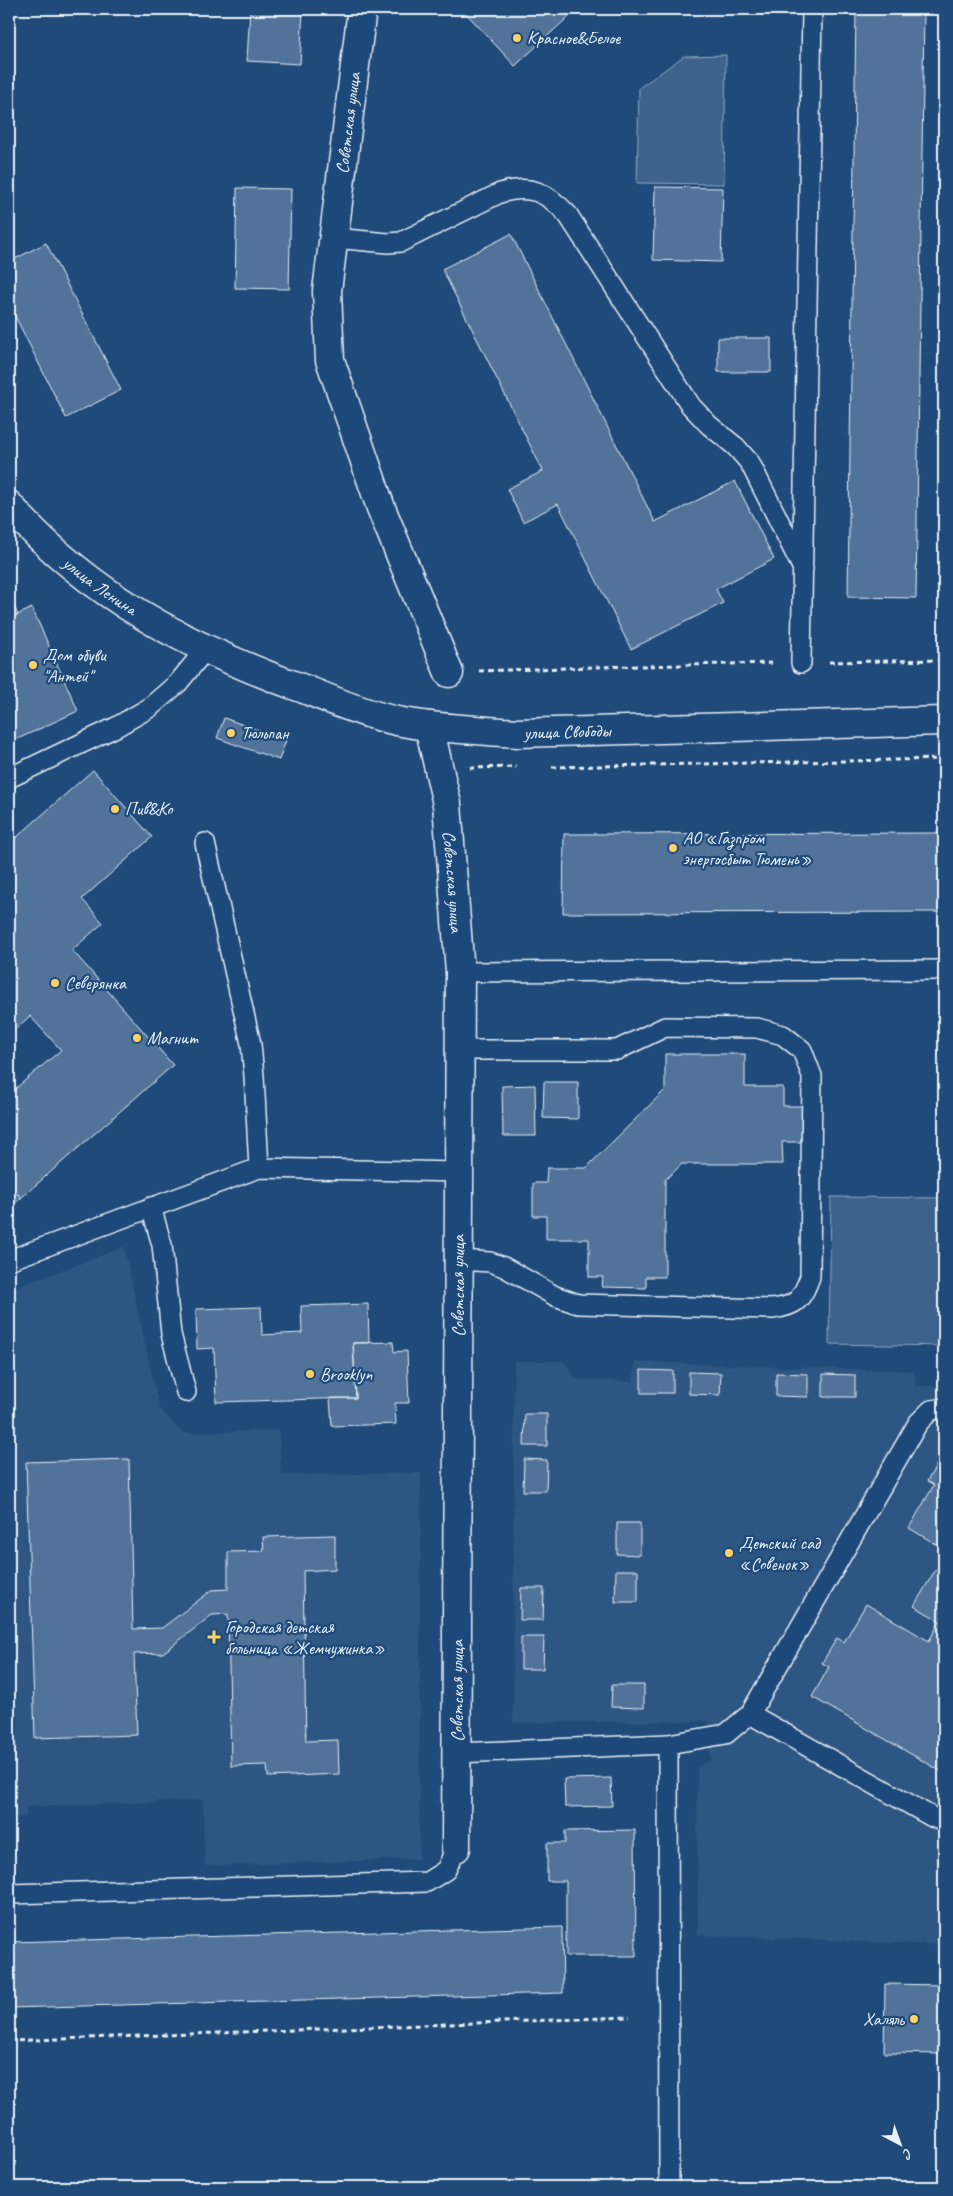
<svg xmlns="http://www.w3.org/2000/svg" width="953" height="2196" font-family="Caveat,sans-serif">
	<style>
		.built { fill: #2e5683 }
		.green { fill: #3c628c; stroke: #92aac2 }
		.building { fill: #517399; stroke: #e8f1f8 }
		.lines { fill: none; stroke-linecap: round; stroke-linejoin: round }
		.lane-casing { stroke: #e8f1f8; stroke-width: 22 }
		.street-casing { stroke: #e8f1f8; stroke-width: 31 }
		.secondary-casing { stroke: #e8f1f8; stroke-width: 31 }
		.path { stroke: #e8f1f8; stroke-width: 3; stroke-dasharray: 5 4; stroke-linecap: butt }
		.lane { stroke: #1f4a7a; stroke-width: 19 }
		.street { stroke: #1f4a7a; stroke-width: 28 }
		.secondary { stroke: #1f4a7a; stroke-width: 28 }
		.poi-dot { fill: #ffd166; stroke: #1f4a7a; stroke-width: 2 }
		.labels { text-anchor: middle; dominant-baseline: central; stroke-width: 4.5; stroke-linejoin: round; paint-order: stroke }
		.poi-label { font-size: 18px; fill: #e8f1f8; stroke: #1f4a7a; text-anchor: start }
		.street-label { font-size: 18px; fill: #e8f1f8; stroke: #1f4a7a }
	</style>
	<rect width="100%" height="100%" fill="#1f4a7a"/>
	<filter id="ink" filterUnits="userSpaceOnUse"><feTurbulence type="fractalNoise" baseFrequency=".02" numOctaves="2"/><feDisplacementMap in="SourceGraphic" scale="10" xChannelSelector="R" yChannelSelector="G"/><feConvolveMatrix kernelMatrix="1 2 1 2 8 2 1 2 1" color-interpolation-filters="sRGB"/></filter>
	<g filter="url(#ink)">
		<path class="built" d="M 124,1247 L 159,1408 L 182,1433 L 279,1430 L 281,1475 L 421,1473 L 419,1859 L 205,1866 L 203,1800 L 27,1807 L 26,1817 L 9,1818 L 9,1290 Z
			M 514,1361 L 563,1361 L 577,1379 L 633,1382 L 635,1362 L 915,1371 L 915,1386 L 944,1386 L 944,1945 L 698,1935 L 697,1767 L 710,1760 L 708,1721 L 513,1723 Z"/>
		<path class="green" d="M 726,55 L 724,184 L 637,183 L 639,88 L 684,56 Z
			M 831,1197 L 944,1198 L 944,1346 L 829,1344 Z"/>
		<path class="building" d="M 12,9 L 158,9 L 158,14 Z
			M 250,9 L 303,9 L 300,64 L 247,61 Z
			M 462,9 L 577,9 L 515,66 Z
			M 856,9 L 924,9 L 916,598 L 848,597 Z
			M 655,187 L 723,188 L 721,262 L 653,260 Z
			M 237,188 L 291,189 L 289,289 L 235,288 Z
			M 511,234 L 655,522 L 735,481 L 774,559 L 716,589 L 723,603 L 631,649 L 558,504 L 523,522 L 507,489 L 543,471 L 442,269 Z
			M 46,243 L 121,390 L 66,418 L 9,304 L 9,262 Z
			M 718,338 L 771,338 L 771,372 L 718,372 Z
			M 11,599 L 18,615 L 9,619 L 9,600 Z
			M 32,608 L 78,711 L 9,743 L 9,619 Z
			M 224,718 L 286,740 L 279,760 L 217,738 Z
			M 93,770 L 152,837 L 82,899 L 103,923 L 72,950 L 173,1065 L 21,1198 L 9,1184 L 9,1094 L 61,1050 L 30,1016 L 11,1033 L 9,1031 L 9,844 Z
			M 944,833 L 944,912 L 563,913 L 564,834 Z
			M 665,1054 L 745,1054 L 745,1087 L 783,1087 L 783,1106 L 803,1106 L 803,1142 L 782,1142 L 783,1164 L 682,1164 L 665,1180 L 665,1277 L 646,1277 L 646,1288 L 602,1287 L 603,1277 L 589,1277 L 589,1239 L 546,1239 L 546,1216 L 533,1216 L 533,1183 L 546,1183 L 547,1168 L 586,1168 L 665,1090 Z
			M 544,1082 L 578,1082 L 578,1119 L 543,1118 Z
			M 535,1085 L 536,1136 L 503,1136 L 502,1086 Z
			M 9,1184 L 21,1198 L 9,1208 Z
			M 368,1304 L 369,1343 L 353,1343 L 356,1398 L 216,1402 L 214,1348 L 197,1349 L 196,1309 L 261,1307 L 262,1335 L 302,1333 L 301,1306 Z
			M 393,1342 L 394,1352 L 407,1351 L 409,1403 L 395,1403 L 396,1424 L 332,1426 L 330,1398 L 356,1398 L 353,1343 Z
			M 641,1370 L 673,1371 L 673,1393 L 641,1393 Z
			M 689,1372 L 721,1373 L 720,1395 L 689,1394 Z
			M 776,1373 L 808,1374 L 808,1397 L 776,1396 Z
			M 823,1374 L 855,1375 L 855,1397 L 823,1397 Z
			M 525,1414 L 547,1414 L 547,1446 L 524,1446 Z
			M 942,1456 L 944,1458 L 944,1549 L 909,1528 L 934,1485 L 927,1481 Z
			M 129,1459 L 133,1629 L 162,1628 L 212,1590 L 228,1589 L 228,1552 L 264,1551 L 263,1537 L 335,1535 L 335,1569 L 303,1571 L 306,1741 L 338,1740 L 339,1774 L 268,1777 L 267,1765 L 231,1766 L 228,1614 L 212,1615 L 163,1653 L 134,1654 L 137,1735 L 35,1738 L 26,1462 Z
			M 524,1459 L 547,1460 L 546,1491 L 523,1491 Z
			M 617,1523 L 640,1523 L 640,1555 L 617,1554 Z
			M 936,1569 L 944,1573 L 944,1773 L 812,1697 L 829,1667 L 822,1663 L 837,1638 L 844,1642 L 866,1604 L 929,1641 L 940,1621 L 914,1606 Z
			M 616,1570 L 638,1570 L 638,1602 L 615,1602 Z
			M 521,1588 L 544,1588 L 543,1620 L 520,1620 Z
			M 521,1637 L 544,1637 L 543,1669 L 521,1669 Z
			M 612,1685 L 644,1685 L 644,1708 L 611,1707 Z
			M 611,1778 L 612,1806 L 565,1807 L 564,1779 Z
			M 635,1830 L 636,1956 L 566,1956 L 566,1881 L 547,1881 L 547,1843 L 565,1843 L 565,1831 Z
			M 562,1927 L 563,1993 L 9,2008 L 9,1942 Z
			M 885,1984 L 944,1985 L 944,2054 L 884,2053 Z"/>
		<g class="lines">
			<g class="lane-casing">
				<path id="lane" d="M 334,238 L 388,243 L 401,242 L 500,193 C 530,184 547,192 568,215 L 691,406 L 709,425 L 736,447 L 750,463 L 803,569
					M 801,663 L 812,9
					M 9,778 L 116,727 L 149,708 L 178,683 L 205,650
					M 205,843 L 251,1044 L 254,1076 L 259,1168
					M 460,972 L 944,970
					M 151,1207 L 162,1245 L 171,1334 L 186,1392
					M 9,1260 L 259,1168 L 459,1172
					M 459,1260 L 490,1262 L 504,1267 L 555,1296 L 578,1304 L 772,1309 C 797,1306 801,1300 810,1277 L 812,1076 L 802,1050 L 783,1035 L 757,1028 L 665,1027 L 617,1050 L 459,1050
					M 750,1714 L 918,1423 L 931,1410 L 944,1408
					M 668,1744 L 669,2187
					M 456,1753 L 668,1744 L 726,1734 L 750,1714 L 932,1817 L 944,1822
					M 9,1894 L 427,1882 L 446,1870 L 456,1848"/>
			</g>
			<g class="street-casing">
				<g id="street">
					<path d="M 362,9 L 327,291 L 330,360 L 381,508 L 449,673"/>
					<path id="s1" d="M 429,726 L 447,804 L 460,972 L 456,1848"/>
				</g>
			</g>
			<g class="secondary-casing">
				<g id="secondary">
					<path id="s2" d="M 9,505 C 90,597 190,648 304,689 C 334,701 365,714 397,721 C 437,729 478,730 518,733 L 944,721"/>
				</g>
			</g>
			<path class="path" d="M 829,662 L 944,660
				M 479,671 L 593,667 L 775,663
				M 552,767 L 944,759
				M 470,768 L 516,767
				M 9,2041 L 630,2017"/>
			<use href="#lane" class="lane"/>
			<use href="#street" class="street"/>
			<use href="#secondary" class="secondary"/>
		</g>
	</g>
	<g class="poi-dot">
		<circle cx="517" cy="38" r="5"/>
		<circle cx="33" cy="665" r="5"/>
		<circle cx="231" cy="733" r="5"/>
		<circle cx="115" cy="809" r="5"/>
		<circle cx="673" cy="848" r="5"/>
		<circle cx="55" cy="983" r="5"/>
		<circle cx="137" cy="1038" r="5"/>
		<circle cx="310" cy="1374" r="5"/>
		<circle cx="729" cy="1553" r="5"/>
		<path d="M211.5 1629.5h5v5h5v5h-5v5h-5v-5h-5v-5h5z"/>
		<circle cx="914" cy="2019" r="5"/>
	</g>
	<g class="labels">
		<g class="poi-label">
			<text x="527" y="38">Красное&amp;Белое</text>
			<text x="43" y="655">Дом обуви<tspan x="43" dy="21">"Антей"</tspan></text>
			<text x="241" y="733">Тюльпан</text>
			<text x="125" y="809">Пив&amp;Ко</text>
			<text x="683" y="838">АО «Газпром<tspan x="683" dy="21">энергосбыт Тюмень»</tspan></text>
			<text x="65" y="983">Северянка</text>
			<text x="147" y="1038">Магнит</text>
			<text x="320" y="1374">Brooklyn</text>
			<text x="739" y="1543">Детский сад<tspan x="739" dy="21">«Совенок»</tspan></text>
			<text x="225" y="1627">Городская детская<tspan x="225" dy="21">больница «Жемчужинка»</tspan></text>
			<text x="904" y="2019" text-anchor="end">Халяль</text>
		</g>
		<g class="street-label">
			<text transform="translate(348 123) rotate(-83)">Советская улица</text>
			<text stroke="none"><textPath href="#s2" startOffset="122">улица Ленина</textPath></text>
			<text stroke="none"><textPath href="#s2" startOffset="621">улица Свободы</textPath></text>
			<text stroke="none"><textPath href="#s1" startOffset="158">Советская улица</textPath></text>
			<text transform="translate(458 1286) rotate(-90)">Советская улица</text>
			<text transform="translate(457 1691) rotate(-90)">Советская улица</text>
		</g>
	</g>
	<rect width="953" height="2196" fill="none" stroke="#1f4a7a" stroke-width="30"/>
	<rect x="15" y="15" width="923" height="2166" fill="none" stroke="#e8f1f8" stroke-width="2" filter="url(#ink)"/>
	<g transform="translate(900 2144) rotate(139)" stroke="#1f4a7a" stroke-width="4" paint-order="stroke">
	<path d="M0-4L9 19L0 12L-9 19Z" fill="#e8f1f8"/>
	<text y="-8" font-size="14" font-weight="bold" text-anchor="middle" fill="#e8f1f8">С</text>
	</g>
</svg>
